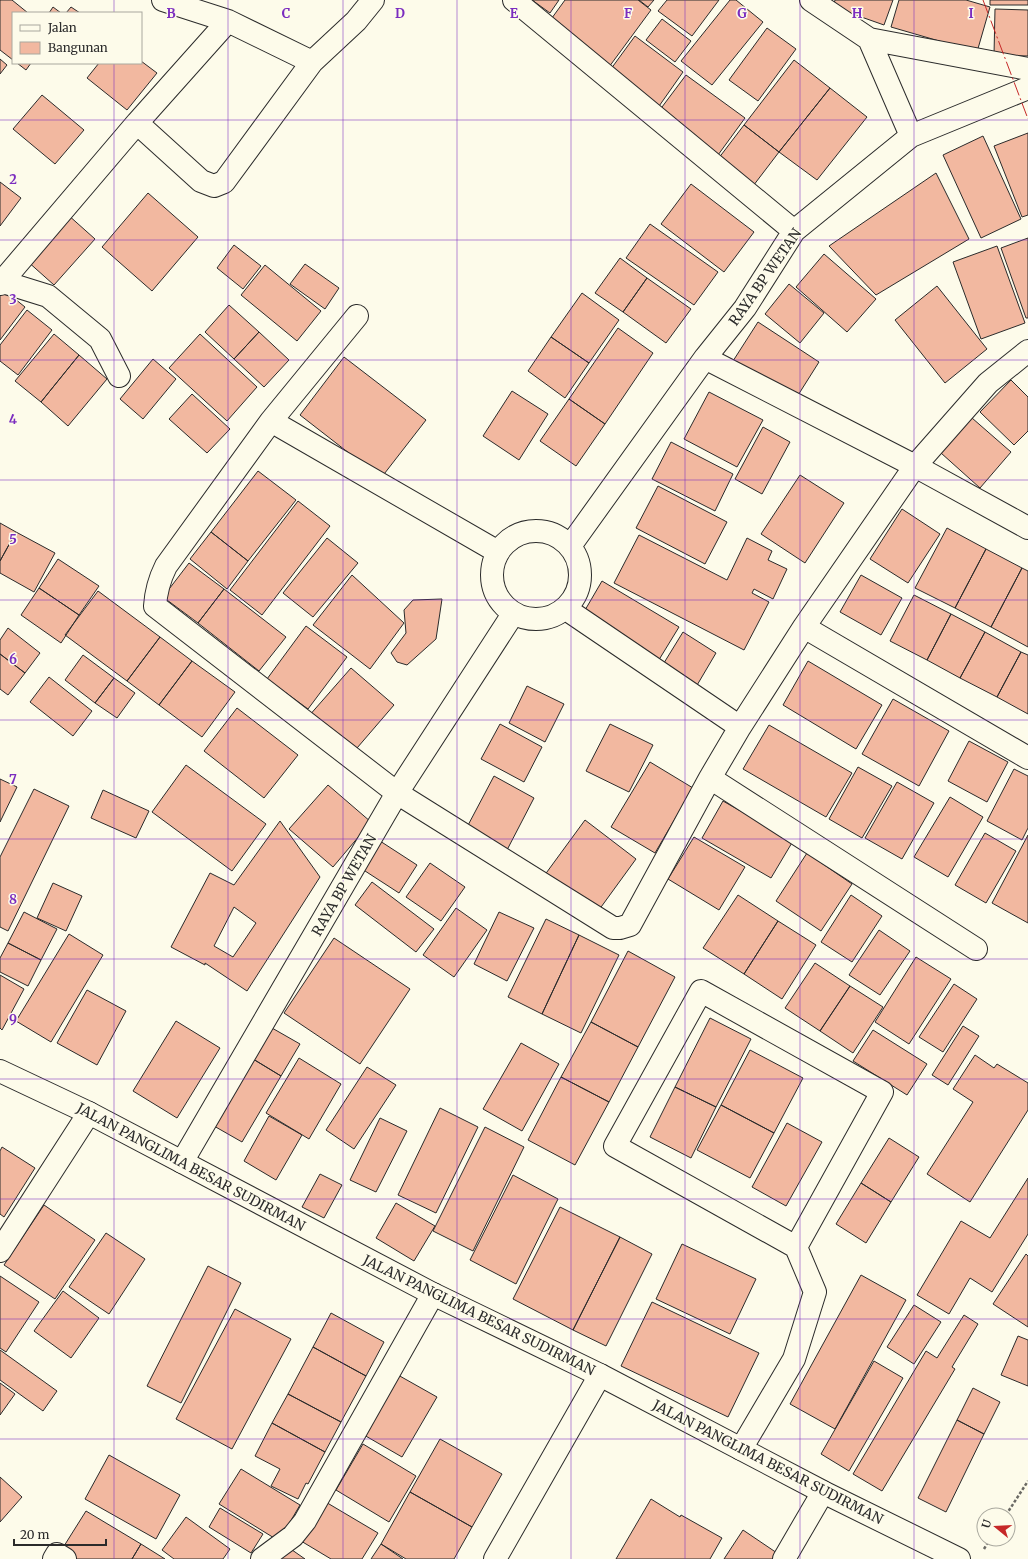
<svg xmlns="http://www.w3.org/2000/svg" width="1028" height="1559" font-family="Merriweather,serif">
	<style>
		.building { fill: #f2b8a0; stroke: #2b2b2b; fill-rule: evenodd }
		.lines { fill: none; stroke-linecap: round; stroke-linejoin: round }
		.street-casing { stroke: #2b2b2b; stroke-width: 24 }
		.secondary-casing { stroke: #2b2b2b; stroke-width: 24 }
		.path { stroke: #6a6964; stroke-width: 2.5; stroke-dasharray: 3 2; stroke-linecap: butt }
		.street { stroke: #fdfbea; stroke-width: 22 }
		.secondary { stroke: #fdfbea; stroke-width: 22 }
		.power { stroke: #c62828; stroke-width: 1; stroke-dasharray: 14 3 2 3; stroke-linecap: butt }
		.grid { fill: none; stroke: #7b2cbf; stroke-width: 1; stroke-opacity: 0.55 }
		.labels { text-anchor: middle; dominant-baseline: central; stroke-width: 3; stroke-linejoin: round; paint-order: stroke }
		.street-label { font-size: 14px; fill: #2b2b2b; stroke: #fdfbea }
		.grid-label { font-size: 13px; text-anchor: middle; font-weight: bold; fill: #7b2cbf; stroke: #fdfbea; stroke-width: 3; stroke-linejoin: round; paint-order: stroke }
	</style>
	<rect width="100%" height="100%" fill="#fdfbea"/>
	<path class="building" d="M 0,0 L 12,0 L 28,13 L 13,13 L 13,60 L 0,50 Z
		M 532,0 L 559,0 L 550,13 Z
		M 565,0 L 638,0 L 651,10 L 609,67 L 549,22 Z
		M 639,0 L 654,0 L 648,7 Z
		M 667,0 L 719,0 L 692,36 L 658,11 Z
		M 730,0 L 736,0 L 763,22 L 712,85 L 681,61 Z
		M 835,0 L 893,0 L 884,25 L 833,7 Z
		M 899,0 L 966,0 L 990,7 L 977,52 L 891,27 Z
		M 990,0 L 1028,0 L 1028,5 L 990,5 Z
		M 53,7 L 61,13 L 49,13 Z
		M 71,7 L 80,13 L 66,13 Z
		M 995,9 L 1028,10 L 1028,56 L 994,55 Z
		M 662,19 L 691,41 L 675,62 L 646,40 Z
		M 767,28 L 796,49 L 758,101 L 729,80 Z
		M 635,36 L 683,72 L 657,109 L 608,73 Z
		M 0,59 L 7,65 L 0,74 Z
		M 794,60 L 830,88 L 779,152 L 744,125 Z
		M 141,61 L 157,73 L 127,110 L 87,78 L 99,63 L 141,63 Z
		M 17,63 L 31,63 L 26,70 Z
		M 686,75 L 745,118 L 718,155 L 659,111 Z
		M 830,88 L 867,117 L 817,180 L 779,152 Z
		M 42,95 L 84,130 L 55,164 L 13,129 Z
		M 744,125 L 779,152 L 750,190 L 715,163 Z
		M 1028,133 L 1028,215 L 1022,217 L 994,146 Z
		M 983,136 L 1021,219 L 981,238 L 943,155 Z
		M 936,173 L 969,239 L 876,295 L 829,246 Z
		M 0,182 L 21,198 L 0,226 Z
		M 691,184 L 754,232 L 724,272 L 661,224 Z
		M 148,193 L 198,237 L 152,291 L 102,247 Z
		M 67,214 L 95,239 L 54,285 L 26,260 Z
		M 650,224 L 718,272 L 694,305 L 626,258 Z
		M 1028,238 L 1028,318 L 1026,318 L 1001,248 Z
		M 234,245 L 261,266 L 243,289 L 217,268 Z
		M 997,246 L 1025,323 L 981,339 L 953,262 Z
		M 824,254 L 876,299 L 847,332 L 796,287 Z
		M 620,258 L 647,278 L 623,312 L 595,293 Z
		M 305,264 L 339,288 L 325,309 L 290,284 Z
		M 265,265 L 321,311 L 297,341 L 241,295 Z
		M 647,278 L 691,309 L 666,343 L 623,312 Z
		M 789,284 L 824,313 L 800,343 L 765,314 Z
		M 937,286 L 987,349 L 945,383 L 895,320 Z
		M 0,287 L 25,307 L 0,340 Z
		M 582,293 L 619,320 L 589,363 L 551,337 Z
		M 229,305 L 259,332 L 234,359 L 205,332 Z
		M 27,310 L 52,330 L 18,375 L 0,361 L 0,345 Z
		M 758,322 L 819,362 L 795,400 L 733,361 Z
		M 618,328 L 653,353 L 605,424 L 569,399 Z
		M 259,332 L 289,360 L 264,387 L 234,359 Z
		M 54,334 L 79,355 L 41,402 L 15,381 Z
		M 200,334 L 257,387 L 227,421 L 169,368 Z
		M 551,337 L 589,363 L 565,398 L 528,371 Z
		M 79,355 L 107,379 L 68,426 L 41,402 Z
		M 344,357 L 426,420 L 381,478 L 300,415 Z
		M 153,359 L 176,379 L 143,419 L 120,399 Z
		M 1011,380 L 1028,397 L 1028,431 L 1014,445 L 980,412 Z
		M 512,391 L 548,414 L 519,460 L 483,436 Z
		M 709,392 L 763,420 L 737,467 L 684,439 Z
		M 192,394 L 230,429 L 207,453 L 169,419 Z
		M 569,399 L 605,424 L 576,466 L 540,441 Z
		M 972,418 L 1011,452 L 980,488 L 941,453 Z
		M 763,427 L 790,442 L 762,494 L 735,479 Z
		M 671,442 L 733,474 L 715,511 L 652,479 Z
		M 258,471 L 296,500 L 248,561 L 211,532 Z
		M 800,475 L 844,503 L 805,563 L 761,534 Z
		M 658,486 L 727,522 L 705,564 L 636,528 Z
		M 298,501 L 330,526 L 262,615 L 230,590 Z
		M 902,509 L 940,534 L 908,583 L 870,559 Z
		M 0,523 L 16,532 L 0,561 Z
		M 947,528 L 986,549 L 955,608 L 915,588 Z
		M 16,532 L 55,553 L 34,592 L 0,573 L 0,561 Z
		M 211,532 L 248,561 L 227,589 L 190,559 Z
		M 639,535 L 727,580 L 747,538 L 772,551 L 768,560 L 787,569 L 773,599 L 754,589 L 752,593 L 769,602 L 744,650 L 614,583 Z
		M 327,538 L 358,563 L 313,617 L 283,593 Z
		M 986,549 L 1022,568 L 991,627 L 955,608 Z
		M 58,559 L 99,586 L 79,615 L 39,588 Z
		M 189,563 L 224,589 L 198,623 L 163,597 Z
		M 1022,568 L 1028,571 L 1028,647 L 991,627 Z
		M 352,575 L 404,623 L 370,669 L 313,625 Z
		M 861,575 L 902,598 L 881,635 L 840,612 Z
		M 602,581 L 679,627 L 657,663 L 581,617 Z
		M 39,588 L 79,615 L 61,643 L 21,615 Z
		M 224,589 L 286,637 L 259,671 L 198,623 Z
		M 98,591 L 160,637 L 127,681 L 65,635 Z
		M 914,595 L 951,614 L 927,660 L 890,641 Z
		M 442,599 L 436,639 L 407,665 L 397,662 L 391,653 L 406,633 L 404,610 L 413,600 Z
		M 951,614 L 985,632 L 960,678 L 927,660 Z
		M 306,626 L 347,657 L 308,709 L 267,679 Z
		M 8,628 L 40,653 L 25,673 L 0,654 L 0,640 Z
		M 683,632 L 716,653 L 693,692 L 659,671 Z
		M 985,632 L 1021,652 L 997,697 L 960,678 Z
		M 160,637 L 192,661 L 159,705 L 127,681 Z
		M 1021,652 L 1028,655 L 1028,714 L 997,697 Z
		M 0,654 L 25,673 L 8,695 L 0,689 Z
		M 83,655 L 114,678 L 95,703 L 65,680 Z
		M 192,661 L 235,692 L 202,737 L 159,705 Z
		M 808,661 L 882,705 L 856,749 L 783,705 Z
		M 351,668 L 394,705 L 351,755 L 308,717 Z
		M 49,677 L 92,711 L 73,736 L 30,702 Z
		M 114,678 L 135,693 L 117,718 L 95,703 Z
		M 527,686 L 564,704 L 545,742 L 509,723 Z
		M 893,699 L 949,731 L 919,786 L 862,754 Z
		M 237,708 L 298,755 L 264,798 L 204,751 Z
		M 500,724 L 542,747 L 524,782 L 481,759 Z
		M 610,724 L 653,745 L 629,792 L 586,771 Z
		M 769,725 L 852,773 L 826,817 L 743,769 Z
		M 969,741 L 1008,762 L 987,802 L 948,781 Z
		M 650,762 L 693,788 L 655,853 L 611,827 Z
		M 186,765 L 266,824 L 232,871 L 152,812 Z
		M 858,767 L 892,786 L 862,838 L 829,819 Z
		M 1014,769 L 1028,776 L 1028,828 L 1022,840 L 987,821 Z
		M 494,776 L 534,798 L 507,850 L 466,829 Z
		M 0,779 L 17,787 L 0,822 Z
		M 897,782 L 934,803 L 902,859 L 865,838 Z
		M 328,785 L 371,822 L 333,867 L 289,829 Z
		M 34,789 L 69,806 L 8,931 L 0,927 L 0,857 Z
		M 103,790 L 149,811 L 136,838 L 91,818 Z
		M 950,797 L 983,817 L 948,877 L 914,857 Z
		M 723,801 L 793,841 L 771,878 L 702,838 Z
		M 585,820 L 636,859 L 596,914 L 544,876 Z
		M 280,821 L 320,877 L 247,991 L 205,963 L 205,965 L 171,947 L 210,873 L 234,885 ZM 234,907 L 256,923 L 233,957 L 214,946 Z
		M 985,833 L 1016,851 L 986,903 L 955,885 Z
		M 1028,835 L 1028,923 L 992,903 Z
		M 694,837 L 745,867 L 719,910 L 668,879 Z
		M 380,841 L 417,865 L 399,893 L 362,869 Z
		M 807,853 L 852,884 L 821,931 L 776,901 Z
		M 430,863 L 465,887 L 441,921 L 406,897 Z
		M 372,882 L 434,929 L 416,952 L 355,905 Z
		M 53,883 L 82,896 L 66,931 L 37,918 Z
		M 738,895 L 778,921 L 744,974 L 703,948 Z
		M 851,895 L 882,916 L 852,962 L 821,942 Z
		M 456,908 L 487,930 L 454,977 L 423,955 Z
		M 24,912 L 57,929 L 41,960 L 8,943 Z
		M 499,912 L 534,928 L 507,981 L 474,964 Z
		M 546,919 L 579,935 L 542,1014 L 508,997 Z
		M 778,921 L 816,945 L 782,999 L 744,974 Z
		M 879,930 L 910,951 L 880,995 L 849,975 Z
		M 69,934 L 103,955 L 51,1042 L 16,1021 Z
		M 579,935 L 619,955 L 581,1033 L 542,1014 Z
		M 334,938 L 410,989 L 360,1064 L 284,1013 Z
		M 8,943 L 41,960 L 28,986 L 0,972 L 0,958 Z
		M 628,951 L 675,977 L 638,1047 L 591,1022 Z
		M 916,957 L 951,979 L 909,1044 L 875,1022 Z
		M 815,963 L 850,986 L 820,1031 L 785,1008 Z
		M 0,975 L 24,989 L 2,1030 L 0,1028 Z
		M 954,984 L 977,999 L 943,1052 L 919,1037 Z
		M 850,986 L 883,1007 L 853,1053 L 820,1031 Z
		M 87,990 L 126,1011 L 97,1065 L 57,1043 Z
		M 710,1018 L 751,1039 L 716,1107 L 675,1087 Z
		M 176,1021 L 220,1048 L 177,1118 L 133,1091 Z
		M 591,1022 L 638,1047 L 609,1102 L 561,1077 Z
		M 963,1026 L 979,1036 L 948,1085 L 932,1075 Z
		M 272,1028 L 300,1044 L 281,1076 L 253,1059 Z
		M 873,1030 L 927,1064 L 907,1095 L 853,1061 Z
		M 521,1043 L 559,1064 L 522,1131 L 483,1109 Z
		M 750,1050 L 803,1078 L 774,1133 L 721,1105 Z
		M 975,1055 L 994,1068 L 997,1064 L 1028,1083 L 1028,1110 L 970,1202 L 927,1174 L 973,1102 L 953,1089 Z
		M 299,1058 L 341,1084 L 309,1139 L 266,1113 Z
		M 253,1059 L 281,1076 L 242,1142 L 214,1126 Z
		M 367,1067 L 396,1085 L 354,1149 L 326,1130 Z
		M 561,1077 L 609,1102 L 575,1165 L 528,1140 Z
		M 675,1087 L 716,1107 L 691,1158 L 650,1137 Z
		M 721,1105 L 774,1133 L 750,1178 L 697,1150 Z
		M 440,1108 L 478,1127 L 436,1213 L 398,1195 Z
		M 269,1116 L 302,1135 L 276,1180 L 244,1161 Z
		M 380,1118 L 407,1131 L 376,1192 L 350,1180 Z
		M 787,1123 L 822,1142 L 786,1206 L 752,1187 Z
		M 485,1127 L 524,1147 L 473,1251 L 433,1231 Z
		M 889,1138 L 919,1157 L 891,1202 L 861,1183 Z
		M 2,1147 L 35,1168 L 4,1217 L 0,1214 L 0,1151 Z
		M 320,1174 L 342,1185 L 324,1218 L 302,1207 Z
		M 513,1175 L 558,1199 L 516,1284 L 470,1260 Z
		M 1028,1178 L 1028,1234 L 992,1292 L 970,1278 L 949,1314 L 917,1295 L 961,1221 L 990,1238 Z
		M 861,1183 L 891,1202 L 866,1243 L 836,1224 Z
		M 396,1203 L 435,1226 L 414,1261 L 376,1238 Z
		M 44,1205 L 95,1240 L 55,1299 L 4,1265 Z
		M 560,1207 L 620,1237 L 573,1330 L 513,1299 Z
		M 106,1233 L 145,1259 L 109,1314 L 69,1287 Z
		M 620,1237 L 652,1254 L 606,1346 L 573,1330 Z
		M 682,1244 L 756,1279 L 730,1334 L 656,1299 Z
		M 1026,1254 L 1028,1256 L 1028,1327 L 993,1304 Z
		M 208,1266 L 241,1283 L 181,1403 L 147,1386 Z
		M 861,1275 L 906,1300 L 835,1429 L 790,1404 Z
		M 0,1276 L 39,1302 L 6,1352 L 0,1348 Z
		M 63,1291 L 99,1318 L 71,1358 L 34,1331 Z
		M 652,1302 L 759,1353 L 728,1417 L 621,1366 Z
		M 914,1305 L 941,1322 L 914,1364 L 887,1347 Z
		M 235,1309 L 291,1339 L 232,1449 L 176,1419 Z
		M 331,1313 L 384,1342 L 366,1376 L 313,1347 Z
		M 964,1315 L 978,1324 L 952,1367 L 955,1369 L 882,1491 L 853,1474 L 926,1351 L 937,1358 Z
		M 1018,1336 L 1028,1340 L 1028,1386 L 1001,1375 Z
		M 313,1347 L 366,1376 L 341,1422 L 288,1394 Z
		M 0,1350 L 57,1391 L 43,1411 L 0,1380 Z
		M 874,1361 L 903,1378 L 849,1471 L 821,1454 Z
		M 398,1375 L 437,1397 L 402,1457 L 364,1435 Z
		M 0,1383 L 15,1394 L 0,1415 Z
		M 973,1388 L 1000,1402 L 984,1434 L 957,1420 Z
		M 288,1394 L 341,1422 L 325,1452 L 272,1423 Z
		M 957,1420 L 984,1434 L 946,1512 L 918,1498 Z
		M 272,1423 L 325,1452 L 308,1484 L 306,1483 L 298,1499 L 271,1486 L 280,1469 L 255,1456 Z
		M 440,1439 L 502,1474 L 472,1527 L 410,1492 Z
		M 363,1444 L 416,1476 L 389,1522 L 336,1490 Z
		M 109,1455 L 180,1495 L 156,1539 L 85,1499 Z
		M 241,1469 L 300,1505 L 279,1541 L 219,1504 Z
		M 0,1477 L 22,1497 L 0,1522 Z
		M 410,1492 L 472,1527 L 454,1559 L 406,1559 L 381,1544 Z
		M 651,1499 L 680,1517 L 681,1515 L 722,1538 L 710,1559 L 616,1559 Z
		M 324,1501 L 378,1533 L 362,1559 L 331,1559 L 301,1541 Z
		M 220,1508 L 263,1534 L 251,1553 L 209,1527 Z
		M 86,1511 L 141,1544 L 132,1559 L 67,1559 L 59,1554 Z
		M 186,1517 L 230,1549 L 223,1559 L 174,1559 L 162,1550 Z
		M 743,1530 L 777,1553 L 773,1559 L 724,1559 Z
		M 141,1544 L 165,1559 L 132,1559 Z
		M 381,1544 L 403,1559 L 371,1559 Z
		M 285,1545 L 305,1559 L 276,1559 Z"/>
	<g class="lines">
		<g class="street-casing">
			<path id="street" d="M 163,0 L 228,21 L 312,62 L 356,21 L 373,0
				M 514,0 L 794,231
				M 811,0 L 869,39 L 911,136
				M 228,21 L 137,123 L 201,181 L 214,186 L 224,182 L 312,62
				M 869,39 L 1028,69
				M 3,282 L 48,296 L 100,339 L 119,376
				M 0,284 L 137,123
				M 357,316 L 271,421 L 166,566 C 159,580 156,591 155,606 L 397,793 L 613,928 L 620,928 L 630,925 L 710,778 L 740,727
				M 1028,351 L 988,383 L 915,466 L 1028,528
				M 271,421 L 498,552
				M492 575a44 44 0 1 1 88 0a44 44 0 1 1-88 0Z
				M 570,546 L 705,358 L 745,308 L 794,231 L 911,136 L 1028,88
				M 566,609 L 740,727 L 804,627 L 915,466 L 705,358
				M 804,627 L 1028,758
				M 710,778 L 976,949
				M 182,1162 L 397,793 L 513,614
				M 0,1251 L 89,1113
				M 741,1449 L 794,1359 L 815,1292 L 796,1247 L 615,1146 L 701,991 L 882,1092 L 796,1247
				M 54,1559 L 57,1554 L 65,1559
				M 262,1559 L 293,1536 L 305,1521 L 433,1294
				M 495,1559 L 600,1375
				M 784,1559 L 823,1492"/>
		</g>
		<g class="secondary-casing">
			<path id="secondary" d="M 0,1071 L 89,1113 L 433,1294 L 600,1375 L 823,1492 L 959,1559"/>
		</g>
		<path class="path" d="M 1006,1515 L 1028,1481
			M 984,1549 L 990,1539"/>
		<use href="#street" class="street"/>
		<use href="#secondary" class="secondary"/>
		<path class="power" d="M 983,0 L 1028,119"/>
	</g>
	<path class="grid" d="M 114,0 L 114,13M 228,0 L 228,1559M 343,0 L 343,1559M 457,0 L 457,1559M 571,0 L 571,1559M 685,0 L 685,1559M 800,0 L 800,1559M 914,0 L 914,1559M 114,63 L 114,1559M 0,120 L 1028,120M 0,240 L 1028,240M 0,360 L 1028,360M 0,480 L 1028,480M 0,600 L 1028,600M 0,720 L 1028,720M 0,839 L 1028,839M 0,959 L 1028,959M 0,1079 L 1028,1079M 0,1199 L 1028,1199M 0,1319 L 1028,1319M 0,1439 L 1028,1439"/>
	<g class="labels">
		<g class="street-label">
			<text transform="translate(765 277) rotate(-55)">RAYA BP WETAN</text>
			<text transform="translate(344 885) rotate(-60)">RAYA BP WETAN</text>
			<text transform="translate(191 1167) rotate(28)">JALAN PANGLIMA BESAR SUDIRMAN</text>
			<text transform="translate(479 1315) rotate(26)">JALAN PANGLIMA BESAR SUDIRMAN</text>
			<text transform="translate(768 1462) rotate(27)">JALAN PANGLIMA BESAR SUDIRMAN</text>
		</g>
	</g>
	<g class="grid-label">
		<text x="171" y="18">B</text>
		<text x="286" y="18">C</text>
		<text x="400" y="18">D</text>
		<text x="514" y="18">E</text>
		<text x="628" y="18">F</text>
		<text x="742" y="18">G</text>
		<text x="857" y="18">H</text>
		<text x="971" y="18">I</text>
		<text x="13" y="184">2</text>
		<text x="13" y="304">3</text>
		<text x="13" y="424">4</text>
		<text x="13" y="544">5</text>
		<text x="13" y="664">6</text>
		<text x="13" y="784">7</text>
		<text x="13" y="904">8</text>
		<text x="13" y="1024">9</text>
	</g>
	<rect x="12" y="12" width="130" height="52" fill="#fdfbea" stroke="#a9a89e"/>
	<rect x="20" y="25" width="20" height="6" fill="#fdfbea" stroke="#a9a89e"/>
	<text x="48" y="32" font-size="12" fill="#2b2b2b">Jalan</text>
	<rect x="20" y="42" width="20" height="12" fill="#f2b8a0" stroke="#a9a89e"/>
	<text x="48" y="52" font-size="12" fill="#2b2b2b">Bangunan</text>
	<g transform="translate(996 1527) rotate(288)"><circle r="19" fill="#fdfbea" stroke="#a9a89e"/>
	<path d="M0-3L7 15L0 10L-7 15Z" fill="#c62828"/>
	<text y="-6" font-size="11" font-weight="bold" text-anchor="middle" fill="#2b2b2b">U</text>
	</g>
	<path d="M14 1539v6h92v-6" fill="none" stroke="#2b2b2b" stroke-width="2"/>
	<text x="20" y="1539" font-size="12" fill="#2b2b2b" stroke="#fdfbea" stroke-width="3" paint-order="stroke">20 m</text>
</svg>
